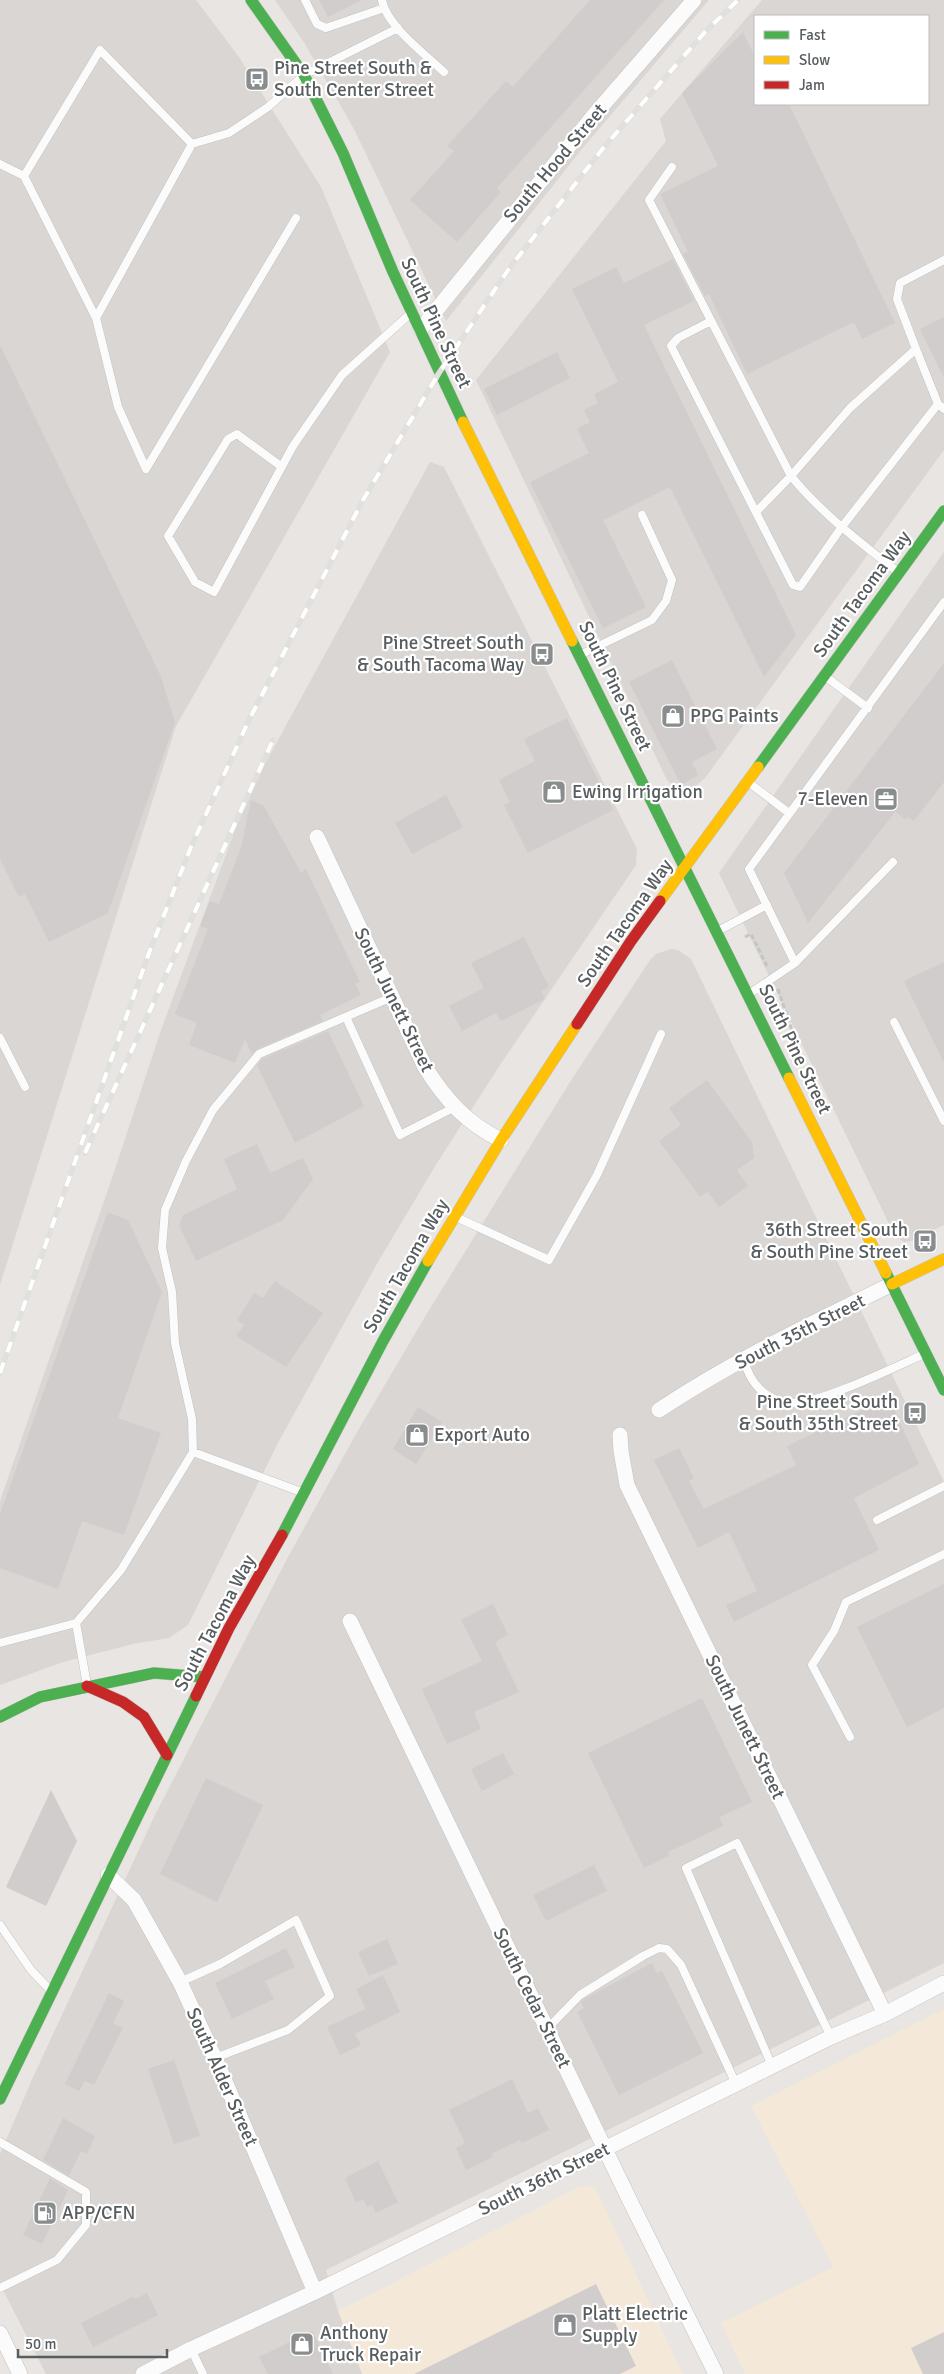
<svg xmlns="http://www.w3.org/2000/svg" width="944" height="2374" font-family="Signika,sans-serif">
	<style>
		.commercial { fill: #f4e9d9 }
		.industrial { fill: #d9d6d3; fill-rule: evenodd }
		.building { fill: #d0cdcc }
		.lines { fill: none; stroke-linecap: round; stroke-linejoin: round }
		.lane-casing { stroke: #c3c3c3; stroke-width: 9 }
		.street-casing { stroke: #c3c3c3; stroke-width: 16 }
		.fast-casing { stroke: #c3c3c3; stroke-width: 12 }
		.slow-casing { stroke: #c3c3c3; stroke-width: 12 }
		.jam-casing { stroke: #c3c3c3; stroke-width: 12 }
		.path { stroke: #c2c6c4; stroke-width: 3; stroke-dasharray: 5 2.5; stroke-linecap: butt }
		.lane { stroke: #fcfbfb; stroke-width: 8 }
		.street { stroke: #fcfbfb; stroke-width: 15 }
		.fast { stroke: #4caf50; stroke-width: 11 }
		.slow { stroke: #ffc107; stroke-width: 11 }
		.jam { stroke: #c62828; stroke-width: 11 }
		.rail-casing { stroke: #e0e0df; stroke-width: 5.5 }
		.rail { stroke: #fff; stroke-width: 4; stroke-dasharray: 11; stroke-linecap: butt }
		.labels { text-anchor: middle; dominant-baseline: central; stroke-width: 4.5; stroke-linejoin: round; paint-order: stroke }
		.poi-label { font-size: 19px; fill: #585d60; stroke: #fff; text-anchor: start }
		.street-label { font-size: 19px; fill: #585d60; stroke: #fff }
	</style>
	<rect width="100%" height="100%" fill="#e8e5e2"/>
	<path class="commercial" d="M 944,2009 L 944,2374 L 745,2374 L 721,2323 L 833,2267 L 751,2106 Z
		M 579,2187 L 595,2187 L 683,2374 L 362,2374 L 338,2311 Z"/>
	<path class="industrial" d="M 0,0 L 196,0 L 239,57 L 321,187 L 390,352 L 176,726 L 0,1285 Z
		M 275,0 L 709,0 L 581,150 L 446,321 L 354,129 L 305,44 Z
		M 762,0 L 944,0 L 944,450 L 705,778 L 693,788 L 686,790 L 672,785 L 667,780 L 476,380 L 666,141 L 660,119 ZM 755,16 L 928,16 L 928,104 L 755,104 Z
		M 430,462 L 444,467 L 637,849 L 636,865 L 500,1065 L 437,1163 L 378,1262 L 279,1441 L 188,1625 L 169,1638 L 133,1644 L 63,1662 L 0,1685 L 0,1501 L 112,1178 L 161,1030 L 248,795 Z
		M 944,552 L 944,1225 L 911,1241 L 904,1242 L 895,1236 L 719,873 Z
		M 671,949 L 678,950 L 691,959 L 944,1482 L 944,1963 L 326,2270 L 338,2311 L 362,2374 L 46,2374 L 0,2284 L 0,2154 L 34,2075 L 155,1815 L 287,1559 L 356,1434 L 426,1315 L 570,1082 L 650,960 L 656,954 Z"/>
	<path class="building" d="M 319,0 L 362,0 L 328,17 Z
		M 590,0 L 664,0 L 497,188 L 501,192 L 457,242 L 410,200 L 454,151 L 447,146 L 506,81 L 513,87 Z
		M 743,32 L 755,57 L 755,104 L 789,104 L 895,323 L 862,339 L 854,322 L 747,374 L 709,294 L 705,296 L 683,254 L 688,252 L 660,194 L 718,166 L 682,93 Z
		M 673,259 L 694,301 L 644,325 L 796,635 L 764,677 L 670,487 L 603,520 L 646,607 L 603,628 L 530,482 L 589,453 L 577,429 L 590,422 L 584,410 L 598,403 L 594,394 L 618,382 L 572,289 L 616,267 L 624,283 Z
		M 944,317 L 944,378 L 920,329 Z
		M 0,345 L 161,677 L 175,722 L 108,913 L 49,942 L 25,894 L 19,897 L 0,859 Z
		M 557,352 L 570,378 L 497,415 L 484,389 Z
		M 672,660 L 717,749 L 692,762 L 698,775 L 681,785 L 629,682 Z
		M 944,663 L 944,782 L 914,821 L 908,817 L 906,820 L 895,812 L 808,923 L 784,873 Z
		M 567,718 L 613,810 L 528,853 L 504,805 L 510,802 L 499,780 L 535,761 L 524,739 Z
		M 446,795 L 463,827 L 412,854 L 395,823 Z
		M 251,800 L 264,806 L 301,873 L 306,869 L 360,982 L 355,984 L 361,995 L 320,1015 L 323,1021 L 257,1049 L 252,1054 L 245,1039 L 235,1063 L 189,1045 L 197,1023 L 175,1014 L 208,929 L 200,926 L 210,901 L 219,904 L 241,848 Z
		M 524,937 L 549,987 L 541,991 L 545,999 L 501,1021 L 496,1013 L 462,1031 L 449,1006 L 484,988 L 471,963 Z
		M 944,962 L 944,1063 L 904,981 Z
		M 328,1031 L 364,1106 L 295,1143 L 257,1065 L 262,1059 Z
		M 707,1080 L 752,1142 L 754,1158 L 737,1170 L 748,1186 L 719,1207 L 708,1192 L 700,1197 L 659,1141 L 681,1125 L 669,1108 Z
		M 257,1144 L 270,1173 L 303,1158 L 313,1179 L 283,1220 L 196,1261 L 179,1225 L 183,1215 L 237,1189 L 224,1159 Z
		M 109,1213 L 128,1220 L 162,1292 L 118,1418 L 161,1433 L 124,1535 L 82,1521 L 58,1589 L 0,1568 L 0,1514 L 106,1217 Z
		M 275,1281 L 323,1313 L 286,1367 L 236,1336 L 244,1325 L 237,1320 L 254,1293 L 263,1298 Z
		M 891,1396 L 898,1410 L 895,1412 L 919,1464 L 854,1498 L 879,1550 L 734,1622 L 726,1605 L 757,1591 L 729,1532 L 698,1548 L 654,1460 L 679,1448 L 694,1478 L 689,1481 L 704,1509 L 796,1465 L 787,1446 Z
		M 418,1407 L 442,1422 L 416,1464 L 393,1449 Z
		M 944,1584 L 944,1708 L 907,1727 L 857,1627 Z
		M 493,1604 L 508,1635 L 495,1642 L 519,1692 L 474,1712 L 481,1729 L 447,1744 L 422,1689 L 482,1661 L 461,1620 Z
		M 702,1698 L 752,1802 L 719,1817 L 723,1826 L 668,1852 L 669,1856 L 644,1868 L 588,1753 Z
		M 503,1753 L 514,1774 L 482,1791 L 471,1769 Z
		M 206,1778 L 263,1805 L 217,1902 L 160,1874 Z
		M 51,1790 L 77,1841 L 46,1906 L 6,1887 Z
		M 594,1865 L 607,1891 L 546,1921 L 533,1895 Z
		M 387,1939 L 398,1964 L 369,1976 L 358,1952 Z
		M 286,1948 L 295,1967 L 265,1981 L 274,1999 L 232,2019 L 215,1983 Z
		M 652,1963 L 657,1973 L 662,1971 L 703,2053 L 619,2095 L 577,2012 L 584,2008 L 581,2002 L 584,1999 Z
		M 383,1975 L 400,2012 L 355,2034 L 361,2045 L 340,2055 L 327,2027 L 366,2009 L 356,1989 Z
		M 109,1993 L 124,2001 L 113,2023 L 123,2028 L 94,2085 L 85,2081 L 79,2091 L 65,2084 Z
		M 174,2060 L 200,2136 L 174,2144 L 148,2069 Z
		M 512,2079 L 528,2113 L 538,2108 L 549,2130 L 522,2143 L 520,2140 L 491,2154 L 493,2157 L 466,2170 L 456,2148 L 465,2143 L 449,2110 Z
		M 63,2118 L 95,2136 L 87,2154 L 81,2151 L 69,2176 L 43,2160 Z
		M 378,2161 L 398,2202 L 376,2213 L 372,2205 L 367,2207 L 363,2199 L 356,2203 L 345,2178 Z
		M 50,2178 L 68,2190 L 42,2244 L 23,2235 Z
		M 596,2284 L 636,2366 L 620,2374 L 414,2374 Z
		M 147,2293 L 158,2315 L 93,2347 L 81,2323 L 133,2297 L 135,2299 Z
		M 312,2331 L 333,2374 L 268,2374 L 259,2357 Z
		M 944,2332 L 944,2374 L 923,2374 L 911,2348 Z"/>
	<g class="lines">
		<g class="lane-casing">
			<path id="lane" d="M 305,0 L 317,24 L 326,28 L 384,8
				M 382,0 C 386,25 426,55 444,72
				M 0,164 L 24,176 L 96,318 L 192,144 L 229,133 L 268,107 L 304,75 L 398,28
				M 672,167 L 649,200 L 791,476 C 822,514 860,542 898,572
				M 24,176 L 100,50 L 192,144
				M 96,318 L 118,407 L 146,469 L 296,218
				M 711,321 L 678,338 L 671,346 L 793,585 L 800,587 L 841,528 L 938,404
				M 916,349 L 897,299 L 900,283 L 944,260
				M 282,467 L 237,434 L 228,439 L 168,536 L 195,582 L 214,592 L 293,446 L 342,375 L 411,313
				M 756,512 L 791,476 L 850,408 L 916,349 L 938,404 L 944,409
				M 580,655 L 652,620 L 666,601 L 672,580 L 642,515
				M 826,677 L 868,708
				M 748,782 L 789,813
				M 718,931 L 767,905
				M 795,963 L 749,869 L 944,602
				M 749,994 L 795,963 L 893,862
				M 346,1017 L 400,1135 L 455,1107
				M 894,1022 L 944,1121
				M 0,1038 L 25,1087
				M 456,1217 L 549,1260 L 597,1175 L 661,1034
				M 744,1360 C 750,1383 765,1401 791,1403 C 817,1405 897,1366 924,1354
				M 193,1452 L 304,1493
				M 877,1520 L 944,1486
				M 0,1643 L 76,1623
				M 87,1685 L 76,1623 L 121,1570 L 193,1452 L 192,1419 L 175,1343 L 172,1292 L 162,1248 L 165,1210 L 186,1161 L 213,1110 L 259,1054 L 392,997
				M 850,1737 L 812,1665 L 834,1631 L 846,1602 L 944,1554
				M 0,1925 L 31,1970 L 50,1990
				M 180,1982 L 220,1964 L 296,1920 L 330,1996 L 288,2030 L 215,2058
				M 547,2029 L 580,1995 L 643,1956 L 659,1948 L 667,1949 L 681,1965 L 736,2084
				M 772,2066 L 686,1868 L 737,1843 L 831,2037
				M 0,2142 L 86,2192 L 86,2225 L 57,2260 L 0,2288
				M 191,2349 L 203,2374"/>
		</g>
		<g class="street-casing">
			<path id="street" d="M 421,329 L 595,114 L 694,0
				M 317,837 L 425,1067 C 445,1099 466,1123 501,1140
				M 659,1410 C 732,1361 813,1323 892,1284
				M 620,1435 L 621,1451 L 627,1485 L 885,2014
				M 350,1621 L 631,2203 L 716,2374
				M 108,1875 L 134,1900 L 180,1982 L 218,2065 L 315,2292
				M 0,2333 L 20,2374
				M 143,2374 L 191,2349 L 315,2292 L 831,2037 L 885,2014 L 944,1983"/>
		</g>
		<g class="fast-casing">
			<path id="fast" d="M 251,0 L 304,75 L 343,153 L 393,272 L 463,422
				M 572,641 L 789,1078
				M 758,767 L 944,511
				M 886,1273 L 944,1390
				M 282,1535 L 383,1341 L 428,1261
				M 0,1717 L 40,1697 L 154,1673 L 204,1677
				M 0,2099 L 196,1696"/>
		</g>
		<g class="slow-casing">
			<path id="slow" d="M 463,422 L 572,641
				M 660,901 L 758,767
				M 789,1078 L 886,1273
				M 428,1261 L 501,1140 L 577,1024
				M 892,1284 L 944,1259"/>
		</g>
		<g class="jam-casing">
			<path id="jam" d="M 577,1024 L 631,941 L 660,901
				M 87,1686 L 123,1702 L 144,1717 L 167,1755
				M 196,1696 L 229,1628 L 282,1535"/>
		</g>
		<path class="path" d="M 745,937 L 751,934 L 767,966
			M 778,989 L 792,1031"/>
		<use href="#lane" class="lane"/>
		<use href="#street" class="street"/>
		<use href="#fast" class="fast"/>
		<use href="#slow" class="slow"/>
		<use href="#jam" class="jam"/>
		<g class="rail-casing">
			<path id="rail" d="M 85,1153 L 273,740
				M 0,1373 L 149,953 L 191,847 L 249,720 L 363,500 L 439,373 L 508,270 L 604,147 L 705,32 L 738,0"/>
		</g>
		<use href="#rail" class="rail"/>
	</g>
	<defs>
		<g id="bus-square" transform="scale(1.25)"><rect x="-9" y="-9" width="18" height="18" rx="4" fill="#8a8d8e" stroke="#fff"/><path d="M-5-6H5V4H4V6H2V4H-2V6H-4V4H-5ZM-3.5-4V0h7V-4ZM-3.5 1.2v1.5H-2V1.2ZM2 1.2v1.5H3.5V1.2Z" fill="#fff"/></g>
		<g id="shop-square" transform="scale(1.25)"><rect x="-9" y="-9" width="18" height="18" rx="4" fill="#8a8d8e" stroke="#fff"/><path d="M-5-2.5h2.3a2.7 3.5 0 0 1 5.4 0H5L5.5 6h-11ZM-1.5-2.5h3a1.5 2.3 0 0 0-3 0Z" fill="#fff"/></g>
		<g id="office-square" transform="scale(1.25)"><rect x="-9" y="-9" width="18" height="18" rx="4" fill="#8a8d8e" stroke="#fff"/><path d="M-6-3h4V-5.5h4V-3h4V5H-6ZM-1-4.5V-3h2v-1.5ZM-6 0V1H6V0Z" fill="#fff"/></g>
		<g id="fuel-square" transform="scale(1.25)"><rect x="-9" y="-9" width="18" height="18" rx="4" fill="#8a8d8e" stroke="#fff"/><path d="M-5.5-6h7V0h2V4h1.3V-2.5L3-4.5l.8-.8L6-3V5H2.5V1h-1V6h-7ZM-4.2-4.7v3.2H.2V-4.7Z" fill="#fff"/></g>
	</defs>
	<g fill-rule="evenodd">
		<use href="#bus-square" x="257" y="79"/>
		<use href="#bus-square" x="542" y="654"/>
		<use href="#shop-square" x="673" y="716"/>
		<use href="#shop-square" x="554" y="792"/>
		<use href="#office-square" x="886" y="799"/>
		<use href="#bus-square" x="925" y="1241"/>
		<use href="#bus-square" x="915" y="1413"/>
		<use href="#shop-square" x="417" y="1435"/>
		<use href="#fuel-square" x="45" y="2213"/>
		<use href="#shop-square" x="565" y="2325"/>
		<use href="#shop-square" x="302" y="2344"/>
	</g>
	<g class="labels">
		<g class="poi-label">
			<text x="274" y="68">Pine Street South &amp;<tspan x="274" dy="22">South Center Street</tspan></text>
			<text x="524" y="643" text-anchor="end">Pine Street South<tspan x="524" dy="22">&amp; South Tacoma Way</tspan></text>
			<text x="690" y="716">PPG Paints</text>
			<text x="572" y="792">Ewing Irrigation</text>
			<text x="868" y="799" text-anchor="end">7-Eleven</text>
			<text x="908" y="1230" text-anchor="end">36th Street South<tspan x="908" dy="22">&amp; South Pine Street</tspan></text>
			<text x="898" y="1402" text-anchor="end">Pine Street South<tspan x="898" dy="22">&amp; South 35th Street</tspan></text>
			<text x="434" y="1435">Export Auto</text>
			<text x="62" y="2213">APP/CFN</text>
			<text x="582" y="2314">Platt Electric<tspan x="582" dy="22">Supply</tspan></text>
			<text x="320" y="2333">Anthony<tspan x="320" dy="22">Truck Repair</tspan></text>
		</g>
		<g class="street-label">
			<text transform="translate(555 163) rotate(-50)">South Hood Street</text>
			<text transform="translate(436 323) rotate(65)">South Pine Street</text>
			<text transform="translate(862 594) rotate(-54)">South Tacoma Way</text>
			<text transform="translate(615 686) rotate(64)">South Pine Street</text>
			<text transform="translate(625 923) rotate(-55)">South Tacoma Way</text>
			<text transform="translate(394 1000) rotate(64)">South Junett Street</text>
			<text transform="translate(795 1049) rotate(64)">South Pine Street</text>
			<text transform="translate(406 1266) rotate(-60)">South Tacoma Way</text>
			<text transform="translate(800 1332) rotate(-27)">South 35th Street</text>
			<text transform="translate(215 1623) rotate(-62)">South Tacoma Way</text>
			<text transform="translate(745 1727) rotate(64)">South Junett Street</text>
			<text transform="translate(532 1998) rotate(64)">South Cedar Street</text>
			<text transform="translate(222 2077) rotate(66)">South Alder Street</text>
			<text transform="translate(544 2179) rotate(-26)">South 36th Street</text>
		</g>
	</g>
	<rect x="754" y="15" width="175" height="90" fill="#ffffff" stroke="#bcbebf"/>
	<rect x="764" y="31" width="25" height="8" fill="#4caf50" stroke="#bcbebf"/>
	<text x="799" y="40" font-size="15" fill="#585d60">Fast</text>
	<rect x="764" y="56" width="25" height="8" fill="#ffc107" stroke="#bcbebf"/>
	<text x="799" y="65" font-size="15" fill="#585d60">Slow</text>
	<rect x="764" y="81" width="25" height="8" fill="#c62828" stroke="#bcbebf"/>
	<text x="799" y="90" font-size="15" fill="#585d60">Jam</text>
	<path d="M18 2349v8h149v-8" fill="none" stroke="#585d60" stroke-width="2.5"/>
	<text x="25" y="2349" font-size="15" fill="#585d60" stroke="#ffffff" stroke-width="4" paint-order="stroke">50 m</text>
</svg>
